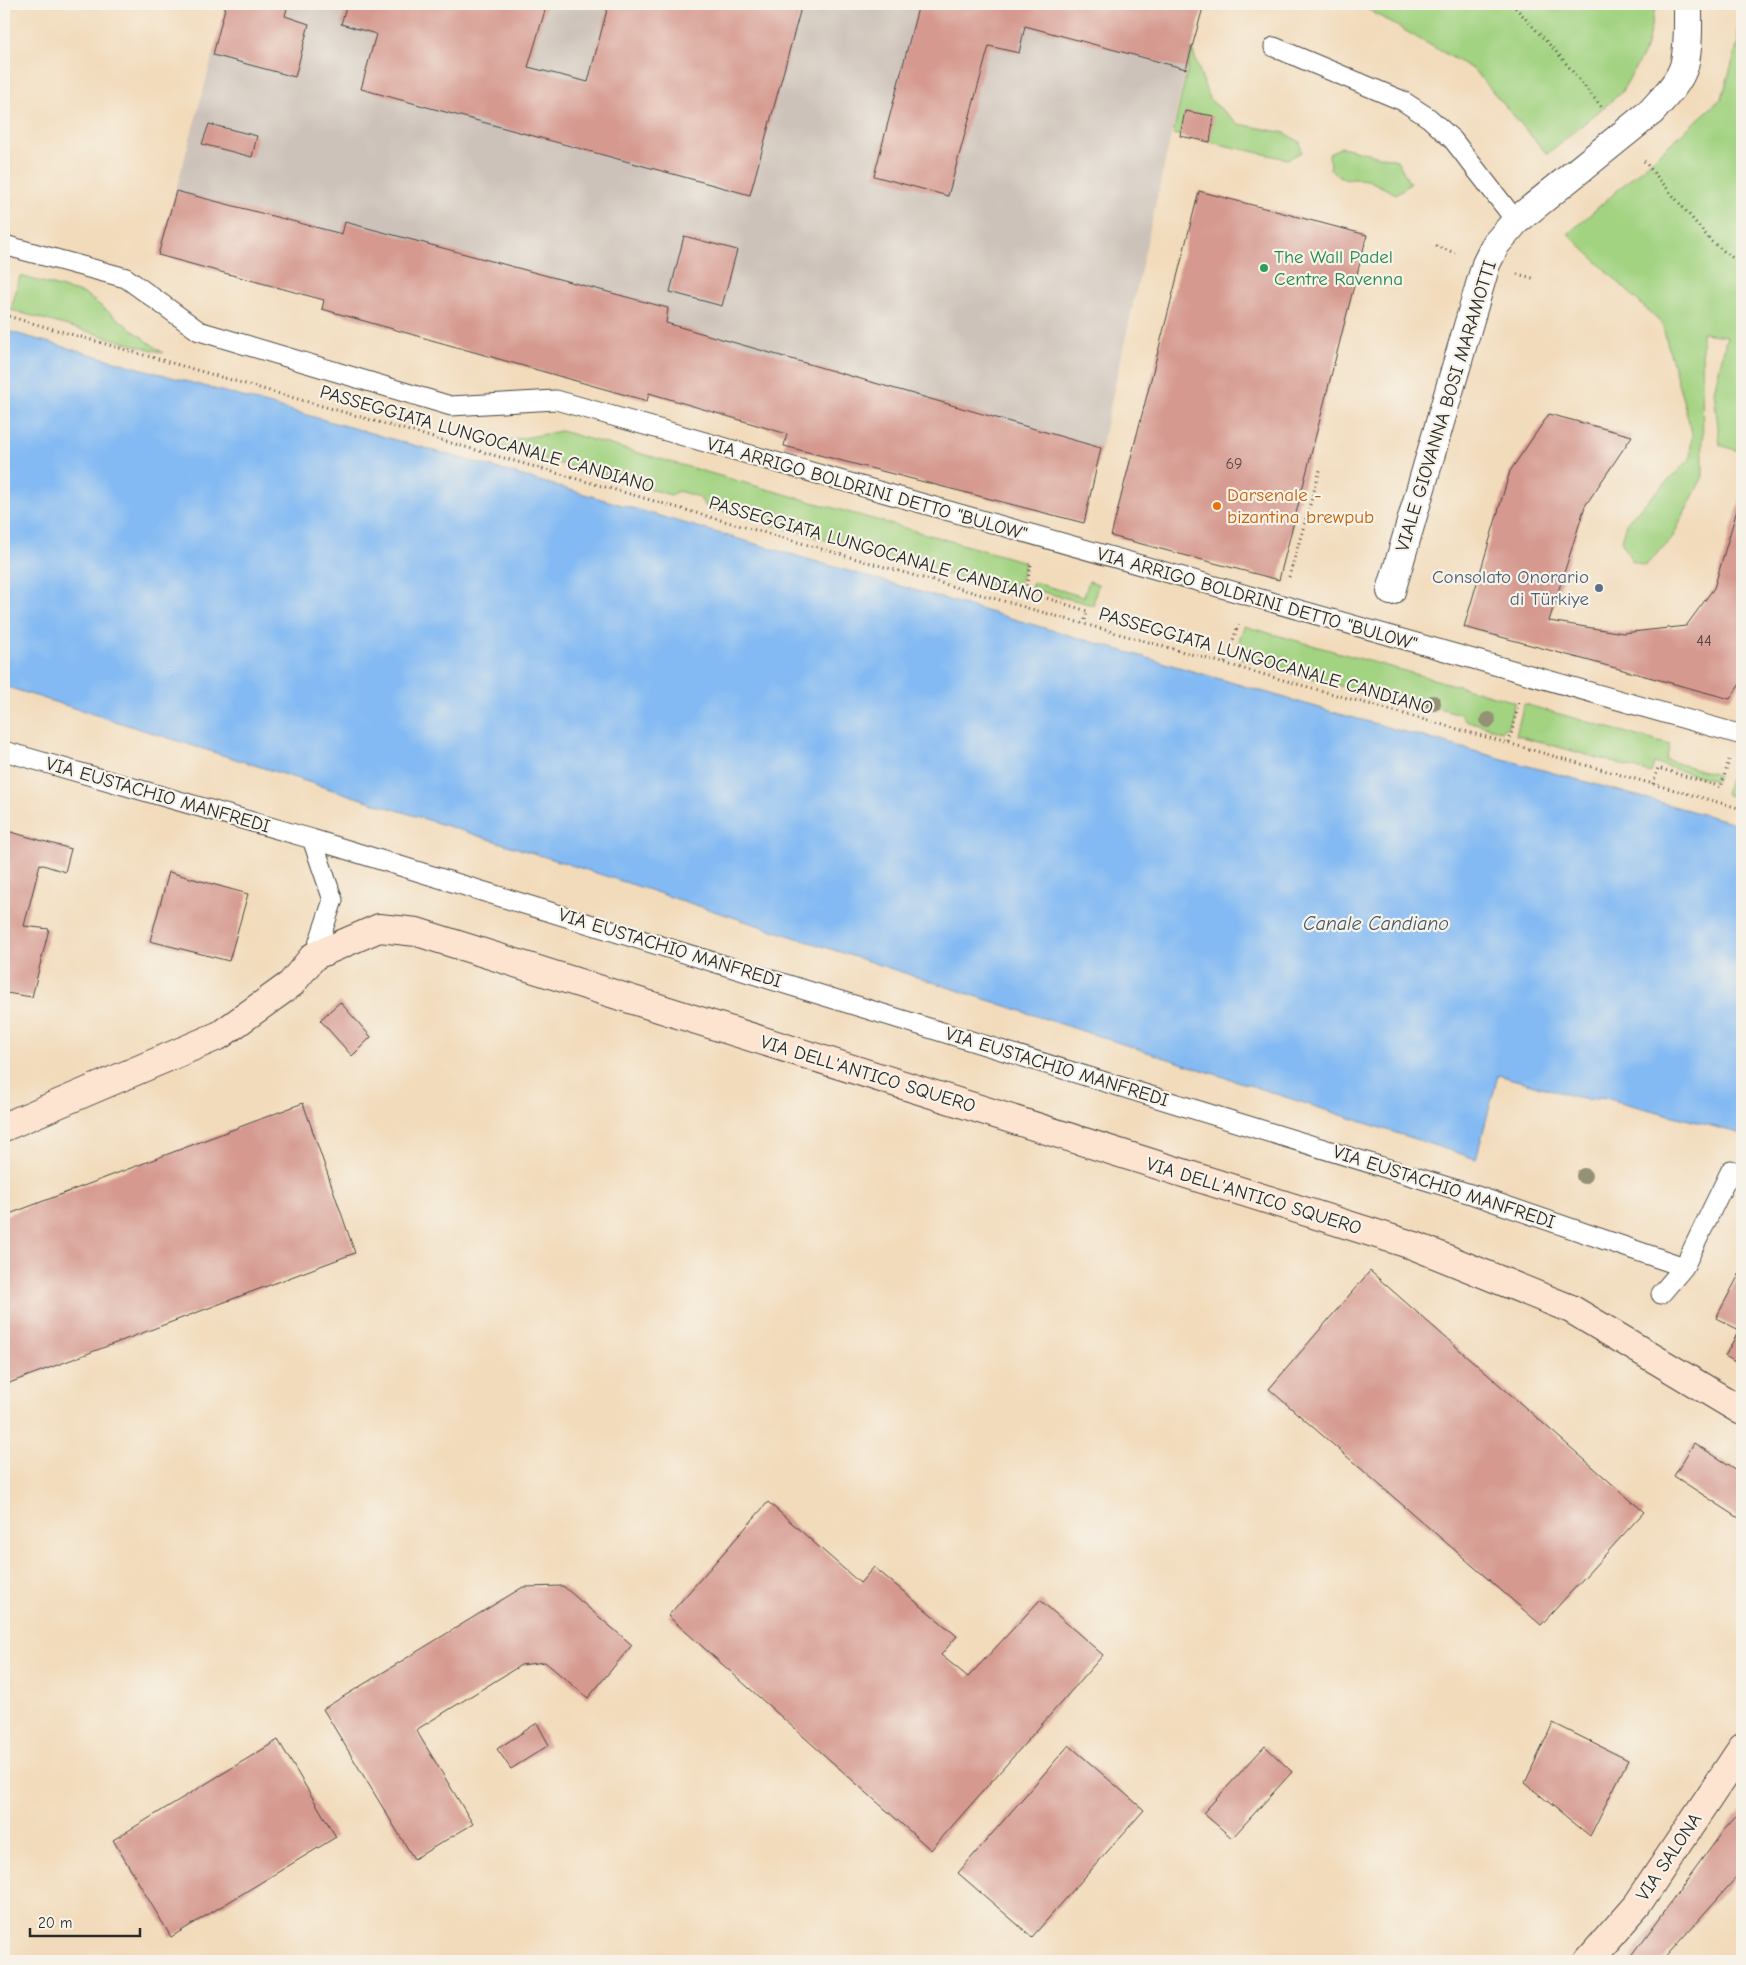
<svg xmlns="http://www.w3.org/2000/svg" width="1746" height="1965" font-family="'Comic Neue',sans-serif">
	<style>
		.industrial { fill: #cdc2b9 }
		.green { fill: #a2d381; stroke: #667f56 }
		.water { fill: #83baf3; stroke: #57728f }
		.building { fill: #d5998f }
		.lines { fill: none; stroke-linecap: round; stroke-linejoin: round }
		.lane-casing { stroke: #494541; stroke-width: 21 }
		.street-casing { stroke: #494541; stroke-width: 30 }
		.secondary-casing { stroke: #494541; stroke-width: 30 }
		.path { stroke: #494541; stroke-width: 3; stroke-dasharray: 1 4; stroke-linecap: butt }
		.lane { stroke: #fff; stroke-width: 19 }
		.street { stroke: #fff; stroke-width: 28 }
		.secondary { stroke: #fde4d1; stroke-width: 28 }
		.tree { fill: #959177 }
		.leisure-dot { fill: #2e9e5b; stroke: #f7f3e8; stroke-width: 2 }
		.food-dot { fill: #e8710a; stroke: #f7f3e8; stroke-width: 2 }
		.service-dot { fill: #5c6f8a; stroke: #f7f3e8; stroke-width: 2 }
		.labels { text-anchor: middle; dominant-baseline: central; stroke-width: 4.5; stroke-linejoin: round; paint-order: stroke }
		.number-label { font-size: 16px; fill: #564644 }
		.leisure-label { font-size: 19px; fill: #27864d; stroke: #f7f3e8; text-anchor: start }
		.street-label { font-size: 19px; fill: #2b2b2b; stroke: #f7f3e8 }
		.food-label { font-size: 19px; fill: #c56008; stroke: #f7f3e8; text-anchor: start }
		.service-label { font-size: 19px; fill: #4e5e75; stroke: #f7f3e8; text-anchor: end }
		.water-label { font-size: 20px; font-style: italic; fill: #455667; stroke: #f7f3e8 }
	</style>
	<rect width="100%" height="100%" fill="#f7f3e8"/>
	<filter id="ink" filterUnits="userSpaceOnUse"><feTurbulence type="fractalNoise" baseFrequency=".02" numOctaves="2"/><feDisplacementMap in="SourceGraphic" scale="10" xChannelSelector="R" yChannelSelector="G"/><feConvolveMatrix kernelMatrix="1 2 1 2 8 2 1 2 1" color-interpolation-filters="sRGB"/></filter>
	<filter id="wash" filterUnits="userSpaceOnUse"><feTurbulence type="fractalNoise" baseFrequency=".0096" numOctaves="4" result="noise"/><feDisplacementMap in="SourceGraphic" scale="20" xChannelSelector="R" yChannelSelector="G"/><feGaussianBlur stdDeviation="1.12" result="paint"/><feColorMatrix in="noise" values="0 0 0 0 0 0 0 0 0 0 0 0 0 0 0 0 0 1.4 0 .05"/><feComposite in="paint" operator="in"/></filter>
	<g filter="url(#wash)">
		<rect width="100%" height="100%" fill="#f2dbbb"/>
		<path class="industrial" d="M 227,4 L 1204,4 L 1186,69 L 1084,523 L 784,446 L 787,434 L 649,393 L 647,401 L 322,309 L 324,300 L 158,255 Z"/>
		<path class="green" d="M 1358,4 L 1656,4 L 1646,49 L 1621,93 L 1547,154 L 1474,70 Z
			M 1738,4 L 1742,4 L 1742,452 L 1720,445 L 1714,391 L 1727,336 L 1702,333 L 1703,476 L 1672,538 L 1645,566 L 1632,561 L 1621,540 L 1627,521 L 1690,459 L 1692,433 L 1662,324 L 1568,234 L 1722,98 L 1738,43 Z
			M 1192,49 L 1209,99 L 1239,124 L 1285,133 L 1300,142 L 1302,152 L 1287,159 L 1173,134 Z
			M 1341,147 L 1397,160 L 1410,184 L 1396,194 L 1368,180 L 1341,178 L 1330,169 L 1329,154 Z
			M 20,276 L 85,294 L 163,353 L 11,310 Z
			M 561,431 L 1025,562 L 1016,594 L 936,571 L 932,564 L 909,557 L 903,561 L 869,552 L 864,545 L 842,539 L 836,543 L 705,506 L 699,497 L 678,491 L 671,495 L 638,486 L 633,479 L 612,472 L 603,476 L 492,444 Z
			M 1089,581 L 1098,584 L 1093,605 L 1031,589 L 1033,582 L 1084,597 Z
			M 1244,626 L 1515,702 L 1508,726 L 1501,731 L 1465,720 L 1461,714 L 1438,708 L 1432,712 L 1398,703 L 1393,695 L 1371,689 L 1365,693 L 1239,658 L 1236,650 Z
			M 1524,704 L 1670,745 L 1666,760 L 1718,775 L 1716,781 L 1654,763 L 1651,773 L 1516,735 Z
			M 1735,764 L 1742,766 L 1742,799 L 1725,794 Z"/>
		<path class="water" d="M 4,330 L 481,464 L 1340,714 L 1742,825 L 1742,1134 L 1601,1097 L 1587,1100 L 1498,1075 L 1476,1159 L 634,885 L 4,686 Z"/>
		<g id="blocks">
			<path class="building" d="M 226,4 L 288,4 L 285,16 L 309,24 L 295,77 L 213,55 Z
				M 347,4 L 547,4 L 528,67 L 588,82 L 608,6 L 603,4 L 802,4 L 750,195 L 361,89 L 376,34 L 341,24 Z
				M 919,4 L 1204,4 L 1186,69 L 1025,26 L 1019,53 L 989,46 L 948,196 L 874,176 Z
				M 1185,111 L 1214,116 L 1210,142 L 1180,136 Z
				M 209,124 L 257,136 L 252,157 L 202,144 Z
				M 176,191 L 342,234 L 345,222 L 668,308 L 666,323 L 1101,448 L 1084,523 L 784,446 L 787,434 L 649,393 L 647,401 L 322,309 L 324,300 L 158,255 Z
				M 1199,191 L 1367,235 L 1279,580 L 1111,536 Z
				M 684,236 L 737,250 L 722,306 L 670,292 Z
				M 1549,414 L 1632,436 L 1585,506 L 1549,621 L 1623,633 L 1686,626 L 1714,588 L 1742,493 L 1742,681 L 1730,699 L 1464,627 L 1510,471 Z
				M 4,830 L 71,849 L 65,872 L 40,864 L 24,926 L 49,929 L 32,997 L 6,993 L 4,999 Z
				M 169,872 L 248,894 L 229,961 L 150,941 Z
				M 340,1002 L 371,1037 L 352,1056 L 320,1020 Z
				M 303,1103 L 355,1253 L 4,1385 L 4,1216 Z
				M 1742,1269 L 1742,1320 L 1737,1329 L 1716,1318 Z
				M 1370,1271 L 1644,1512 L 1541,1625 L 1269,1389 Z
				M 1742,1325 L 1742,1366 L 1725,1356 Z
				M 1694,1443 L 1742,1473 L 1742,1520 L 1674,1476 Z
				M 768,1502 L 860,1583 L 874,1567 L 957,1636 L 941,1655 L 968,1677 L 1040,1600 L 1103,1655 L 931,1850 L 668,1616 Z
				M 563,1586 L 632,1645 L 588,1698 L 545,1662 L 521,1665 L 416,1730 L 473,1824 L 414,1859 L 323,1709 L 523,1587 Z
				M 537,1723 L 549,1745 L 511,1769 L 497,1749 Z
				M 1553,1723 L 1628,1760 L 1590,1836 L 1525,1783 Z
				M 278,1740 L 336,1837 L 171,1937 L 113,1840 Z
				M 1069,1745 L 1144,1810 L 1032,1937 L 958,1873 Z
				M 1265,1746 L 1292,1772 L 1232,1838 L 1203,1813 Z
				M 1742,1810 L 1742,1871 L 1662,1961 L 1628,1961 L 1724,1830 Z"/>
		</g>
	</g>
	<g filter="url(#ink)">
		<use href="#blocks" fill-opacity="0" stroke="#494541" stroke-width="1"/>
		<g class="lines">
			<g class="lane-casing">
				<path id="lane" d="M 1274,47 L 1403,101 L 1429,118 L 1453,140 L 1516,221
					M 4,245 L 126,278 L 199,331 L 451,406 L 556,400 L 1742,735
					M 4,751 L 312,839 L 333,900 L 314,956
					M 312,839 L 1474,1195 L 1684,1267 L 1731,1170 L 1742,1174
					M 1661,1294 L 1684,1267"/>
			</g>
			<g class="street-casing">
				<path id="street" d="M 1391,591 L 1486,264 L 1496,244 L 1516,221 L 1652,111 C 1663,98 1679,83 1684,66 C 1689,46 1688,24 1688,4"/>
			</g>
			<g class="secondary-casing">
				<path id="secondary" d="M 4,1127 L 220,1035 L 291,984 L 314,956 L 379,928 L 417,932 L 1415,1246 L 1571,1309 L 1742,1411
					M 1588,1961 L 1637,1905 L 1742,1748"/>
			</g>
			<path class="path" d="M 1512,4 L 1560,56 L 1603,109
				M 1644,161 L 1712,242 L 1742,265
				M 1436,246 L 1455,253
				M 1517,274 L 1536,279
				M 4,287 L 7,275
				M 4,315 L 1084,624 L 1742,809
				M 1031,565 L 1025,591 L 1087,611 L 1084,624
				M 1289,577 L 1321,467
				M 1225,663 L 1239,623
				M 1509,743 L 1519,702
				M 1653,784 L 1658,768 L 1721,787 L 1729,760"/>
			<use href="#lane" class="lane"/>
			<use href="#street" class="street"/>
			<use href="#secondary" class="secondary"/>
		</g>
		<g class="tree">
			<circle cx="1433" cy="703" r="8"/>
			<circle cx="1488" cy="720" r="8"/>
			<circle cx="1584" cy="1176" r="8"/>
		</g>
	</g>
	<circle class="leisure-dot" cx="1264" cy="268" r="5"/>
	<circle class="food-dot" cx="1217" cy="506" r="5"/>
	<circle class="service-dot" cx="1599" cy="588" r="5"/>
	<g class="labels">
		<g class="number-label">
			<text x="1234" y="464">69</text>
			<text x="1704" y="641">44</text>
		</g>
		<g class="leisure-label">
			<text x="1274" y="257">The Wall Padel<tspan x="1274" dy="22">Centre Ravenna</tspan></text>
		</g>
		<g class="street-label">
			<text transform="translate(1446 406) rotate(-73)">VIALE GIOVANNA BOSI MARAMOTTI</text>
			<text transform="translate(487 439) rotate(16)">PASSEGGIATA LUNGOCANALE CANDIANO</text>
			<text transform="translate(867 489) rotate(16)">VIA ARRIGO BOLDRINI DETTO "BULOW"</text>
			<text transform="translate(876 550) rotate(16)">PASSEGGIATA LUNGOCANALE CANDIANO</text>
			<text transform="translate(1257 599) rotate(16)">VIA ARRIGO BOLDRINI DETTO "BULOW"</text>
			<text transform="translate(1266 661) rotate(16)">PASSEGGIATA LUNGOCANALE CANDIANO</text>
			<text transform="translate(158 795) rotate(16)">VIA EUSTACHIO MANFREDI</text>
			<text transform="translate(670 948) rotate(17)">VIA EUSTACHIO MANFREDI</text>
			<text transform="translate(1057 1067) rotate(17)">VIA EUSTACHIO MANFREDI</text>
			<text transform="translate(868 1074) rotate(17)">VIA DELL'ANTICO SQUERO</text>
			<text transform="translate(1444 1187) rotate(18)">VIA EUSTACHIO MANFREDI</text>
			<text transform="translate(1254 1196) rotate(17)">VIA DELL'ANTICO SQUERO</text>
			<text transform="translate(1669 1857) rotate(-56)">VIA SALONA</text>
		</g>
		<g class="food-label">
			<text x="1227" y="495">Darsenale -<tspan x="1227" dy="22">bizantina brewpub</tspan></text>
		</g>
		<g class="service-label">
			<text x="1589" y="577">Consolato Onorario<tspan x="1589" dy="22">di Türkiye</tspan></text>
		</g>
		<g class="water-label">
			<text x="1376" y="923">Canale Candiano</text>
		</g>
	</g>
	<rect width="1746" height="1965" fill="none" stroke="#f7f3e8" stroke-width="20"/>
	<path d="M30 1928v8h110v-8" fill="none" stroke="#2b2b2b" stroke-width="2.5"/>
	<text x="38" y="1928" font-size="15" fill="#2b2b2b" stroke="#f7f3e8" stroke-width="4" paint-order="stroke">20 m</text>
</svg>
